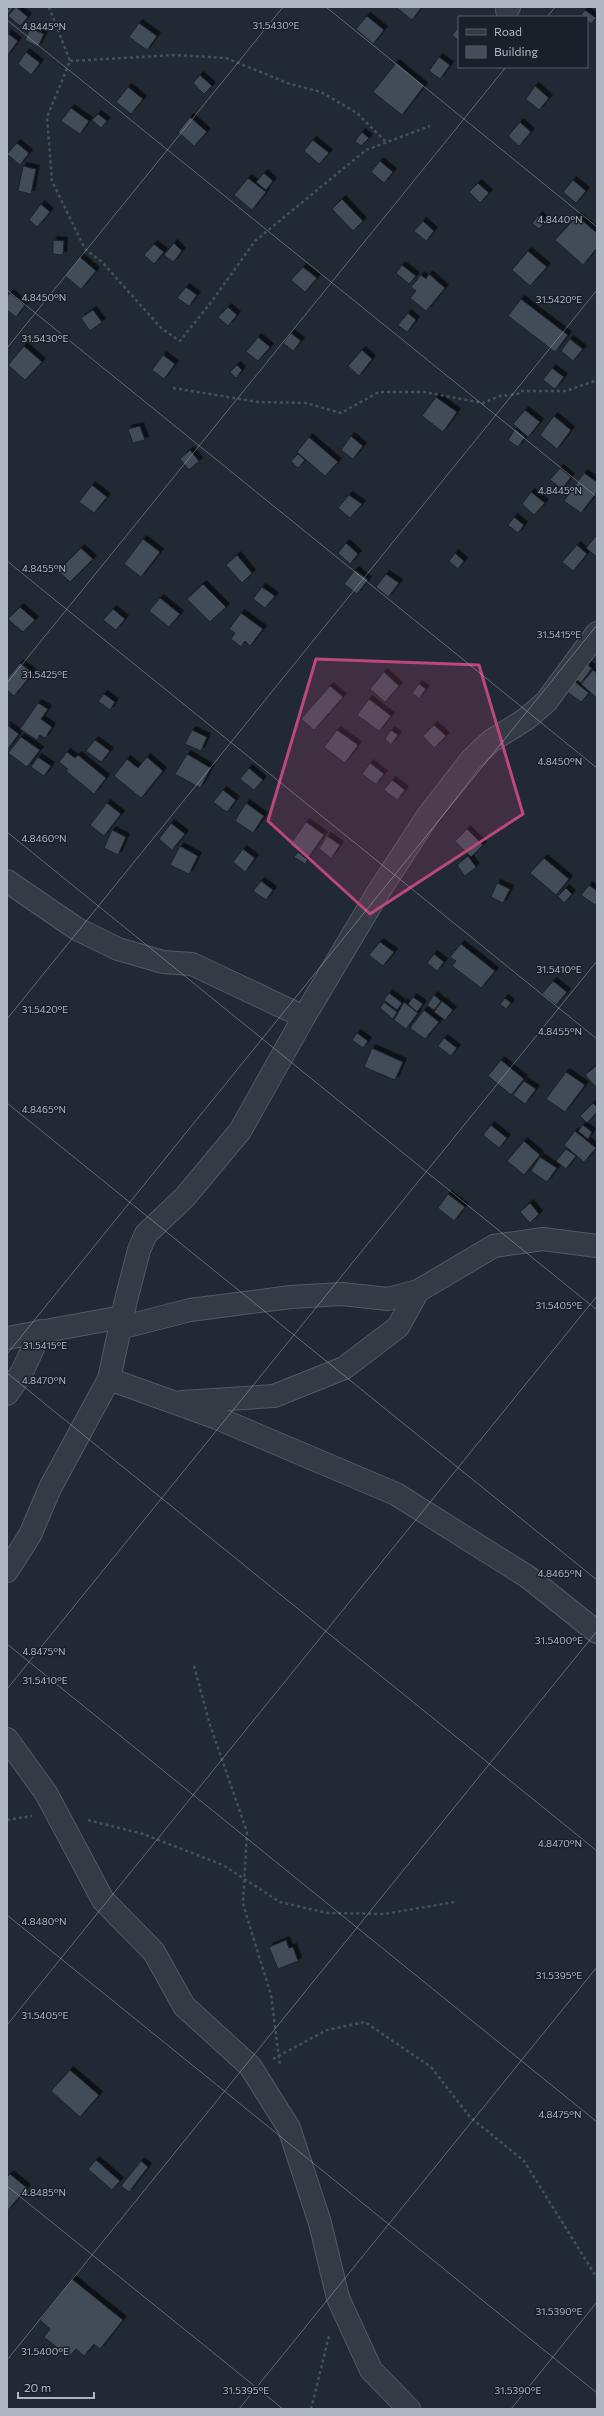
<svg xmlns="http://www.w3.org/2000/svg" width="604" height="2416" font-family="Commissioner,sans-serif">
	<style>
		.building { fill: #434c58; stroke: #1c222b; filter: url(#shadow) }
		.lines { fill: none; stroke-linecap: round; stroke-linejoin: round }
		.street-casing { stroke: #525963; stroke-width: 24 }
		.path { stroke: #425255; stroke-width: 2.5; stroke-dasharray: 3 3; stroke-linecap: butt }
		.street { stroke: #343b45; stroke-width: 22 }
		.marked { fill: #bc477a; fill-opacity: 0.2; stroke: #bc477a; stroke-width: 3; stroke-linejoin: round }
		.ticks { fill: none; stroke: #aeb6c2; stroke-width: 1; stroke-opacity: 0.45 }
		.ticks-label { font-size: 10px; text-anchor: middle; fill: #aeb6c2; stroke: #1a2029; stroke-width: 3; stroke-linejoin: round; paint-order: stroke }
	</style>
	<defs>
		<filter id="shadow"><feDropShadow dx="3.5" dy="-3.5" stdDeviation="0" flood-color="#0009"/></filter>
	</defs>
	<rect width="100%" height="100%" fill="#212934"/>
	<path class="building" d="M 16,7 L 28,17 L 20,26 L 8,16 Z
		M 398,7 L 422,7 L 412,20 L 397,8 Z
		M 585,10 L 596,18 L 591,24 L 587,20 L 587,17 L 581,15 Z
		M 367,16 L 384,30 L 373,44 L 356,29 Z
		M 139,23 L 157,36 L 147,50 L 129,37 Z
		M 459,27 L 459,41 L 452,35 Z
		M 30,28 L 44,34 L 38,47 L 25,40 Z
		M 7,33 L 18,41 L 7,56 Z
		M 26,52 L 40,63 L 31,75 L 18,64 Z
		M 439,57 L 450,65 L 440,79 L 429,71 Z
		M 396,63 L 424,86 L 402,115 L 373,92 Z
		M 200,75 L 212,86 L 204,94 L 193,83 Z
		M 535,86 L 549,98 L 539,110 L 526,99 Z
		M 128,87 L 143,99 L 131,114 L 116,102 Z
		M 71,108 L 89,121 L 80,134 L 61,121 Z
		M 98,114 L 107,121 L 101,128 L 92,120 Z
		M 190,117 L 207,132 L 194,146 L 178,132 Z
		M 520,122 L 531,132 L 519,146 L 508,136 Z
		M 362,132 L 369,138 L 361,146 L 355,141 Z
		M 313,140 L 329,153 L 319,164 L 304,151 Z
		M 17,143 L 29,153 L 20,165 L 7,154 Z
		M 380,161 L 393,172 L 384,183 L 371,172 Z
		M 23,166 L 36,169 L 31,194 L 18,191 Z
		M 264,173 L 273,181 L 266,190 L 256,182 Z
		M 248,178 L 266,192 L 252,210 L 234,195 Z
		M 573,180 L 586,191 L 576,203 L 563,192 Z
		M 478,183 L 489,193 L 480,203 L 469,192 Z
		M 342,199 L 363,221 L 353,231 L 332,209 Z
		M 41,204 L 50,212 L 37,227 L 29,220 Z
		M 539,215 L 546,222 L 539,229 L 532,223 Z
		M 577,216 L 597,233 L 597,248 L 583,265 L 555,240 Z
		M 423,221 L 434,231 L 426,241 L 414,231 Z
		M 53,240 L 64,241 L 63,255 L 53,254 Z
		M 174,243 L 182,251 L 173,262 L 164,255 Z
		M 154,244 L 164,252 L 154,264 L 144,255 Z
		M 528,251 L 547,267 L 530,286 L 512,270 Z
		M 80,257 L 96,271 L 81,289 L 65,276 Z
		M 402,265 L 416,276 L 409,284 L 396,273 Z
		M 303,267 L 317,278 L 305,292 L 291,280 Z
		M 429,274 L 445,288 L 426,311 L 410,298 L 416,291 L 411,287 L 421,275 L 426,279 Z
		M 186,287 L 197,295 L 189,306 L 177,298 Z
		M 10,293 L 25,305 L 16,317 L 7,310 L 7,297 Z
		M 521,299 L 568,335 L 555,352 L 508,316 Z
		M 228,307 L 237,315 L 228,326 L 218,317 Z
		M 93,310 L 102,322 L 90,331 L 81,318 Z
		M 408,313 L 416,320 L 407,332 L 398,325 Z
		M 291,333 L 301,341 L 293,351 L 283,343 Z
		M 258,337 L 270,347 L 258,361 L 246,352 Z
		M 570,339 L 583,349 L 573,361 L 561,351 Z
		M 24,346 L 42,362 L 25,380 L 8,365 Z
		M 362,350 L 372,359 L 359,376 L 348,366 Z
		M 163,355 L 175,364 L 164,379 L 152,370 Z
		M 237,365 L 242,370 L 236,378 L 230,372 Z
		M 552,368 L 564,377 L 555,389 L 543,380 Z
		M 436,397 L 457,412 L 443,432 L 422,416 Z
		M 525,410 L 540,422 L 528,437 L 513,424 Z
		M 554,416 L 571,430 L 557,449 L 540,435 Z
		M 140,426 L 145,440 L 133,443 L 128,429 Z
		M 515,429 L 525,437 L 518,447 L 508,440 Z
		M 351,436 L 363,446 L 353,459 L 341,450 Z
		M 309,437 L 338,462 L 325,476 L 297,452 Z
		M 190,450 L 199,461 L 189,470 L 180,459 Z
		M 298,454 L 305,460 L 298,468 L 291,461 Z
		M 560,468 L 571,477 L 562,489 L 550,480 Z
		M 584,473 L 597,482 L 597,492 L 581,513 L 564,501 Z
		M 92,485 L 107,497 L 94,513 L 79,502 Z
		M 531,492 L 545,503 L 534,515 L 522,504 Z
		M 349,495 L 362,504 L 350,518 L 338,508 Z
		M 514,517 L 524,525 L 518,533 L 508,525 Z
		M 596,536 L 597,536 L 597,557 L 586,548 Z
		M 143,539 L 160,552 L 141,577 L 124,564 Z
		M 346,543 L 358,554 L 350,564 L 338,553 Z
		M 577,545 L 587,554 L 573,571 L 562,562 Z
		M 81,548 L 93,559 L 70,582 L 58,571 Z
		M 455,553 L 464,561 L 458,569 L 449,561 Z
		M 237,555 L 252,573 L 242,583 L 226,565 Z
		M 355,570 L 368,580 L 357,594 L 344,584 Z
		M 386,574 L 399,583 L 388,597 L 376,587 Z
		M 203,584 L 226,607 L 210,622 L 187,599 Z
		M 262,587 L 275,596 L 265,608 L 253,599 Z
		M 160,598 L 180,614 L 169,627 L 149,611 Z
		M 20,607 L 35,620 L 23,632 L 8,619 Z
		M 113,609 L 125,619 L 116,630 L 103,620 Z
		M 241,613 L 263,629 L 250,646 L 245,641 L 241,647 L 231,639 L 235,633 L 229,629 Z
		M 582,661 L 592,668 L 581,683 L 571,676 Z
		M 20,663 L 33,673 L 14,696 L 7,690 L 7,679 Z
		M 593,670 L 597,673 L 597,698 L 581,684 Z
		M 384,672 L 399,686 L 385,702 L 370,689 Z
		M 574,681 L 589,693 L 581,702 L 566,691 Z
		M 419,684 L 426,689 L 419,698 L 412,693 Z
		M 330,686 L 343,697 L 314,730 L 301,719 Z
		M 104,694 L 115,702 L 110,710 L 98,701 Z
		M 369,699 L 391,716 L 379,731 L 357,715 Z
		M 38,703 L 48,709 L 41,719 L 52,727 L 45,738 L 40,735 L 37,740 L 20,729 Z
		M 7,725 L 19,734 L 7,750 Z
		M 434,725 L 446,736 L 434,748 L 423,736 Z
		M 192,730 L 207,737 L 201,751 L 185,744 Z
		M 337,730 L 358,745 L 345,763 L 324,747 Z
		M 391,730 L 398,735 L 391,745 L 385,739 Z
		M 21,737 L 40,750 L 27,767 L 8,753 Z
		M 95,740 L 110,751 L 101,762 L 86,751 Z
		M 67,752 L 75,758 L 78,755 L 106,778 L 94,794 L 66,771 L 68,769 L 59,762 Z
		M 187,754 L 211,768 L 200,788 L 175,774 Z
		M 38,757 L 51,766 L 44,776 L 31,767 Z
		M 147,757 L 163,771 L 141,798 L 114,776 L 127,759 L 138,768 Z
		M 370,763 L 384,774 L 376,784 L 362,774 Z
		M 249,768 L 263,780 L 254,790 L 240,779 Z
		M 392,780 L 405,790 L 397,800 L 384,790 Z
		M 223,790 L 236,800 L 227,812 L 213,802 Z
		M 107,803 L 121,814 L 104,836 L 90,825 Z
		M 246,803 L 264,816 L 253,833 L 235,821 Z
		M 306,822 L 324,835 L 308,858 L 290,845 Z
		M 171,823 L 185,834 L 172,850 L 159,839 Z
		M 467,829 L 483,845 L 471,857 L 455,841 Z
		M 112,830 L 126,837 L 118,855 L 104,848 Z
		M 327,836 L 340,845 L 331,858 L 319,849 Z
		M 180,846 L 198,856 L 189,874 L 170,865 Z
		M 243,849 L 255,858 L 245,872 L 233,862 Z
		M 298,852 L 308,860 L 305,864 L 294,857 Z
		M 468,856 L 476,867 L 465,876 L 457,865 Z
		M 544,858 L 569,879 L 556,895 L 530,873 Z
		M 261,881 L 273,890 L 266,900 L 253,891 Z
		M 497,883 L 510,889 L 503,903 L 491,897 Z
		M 589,885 L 597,891 L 597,902 L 595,905 L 581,895 Z
		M 566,888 L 572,894 L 564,903 L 558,896 Z
		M 380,942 L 394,952 L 383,966 L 369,955 Z
		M 461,944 L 495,971 L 481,988 L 452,966 L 456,961 L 450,957 Z
		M 434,954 L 444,962 L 437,971 L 427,963 Z
		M 553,981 L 567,992 L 556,1005 L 542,994 Z
		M 389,993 L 402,1003 L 397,1010 L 384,1000 Z
		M 434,995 L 441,1001 L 434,1010 L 427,1005 Z
		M 413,997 L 423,1004 L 417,1012 L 408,1004 Z
		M 505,998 L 511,1003 L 506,1009 L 500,1004 Z
		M 442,1001 L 453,1010 L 445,1020 L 434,1012 Z
		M 384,1002 L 397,1012 L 393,1019 L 380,1008 Z
		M 404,1002 L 418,1013 L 406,1029 L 394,1020 Z
		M 424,1010 L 439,1022 L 425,1039 L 410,1028 Z
		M 357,1033 L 368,1041 L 363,1048 L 352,1040 Z
		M 444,1038 L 457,1048 L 451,1056 L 438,1046 Z
		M 372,1048 L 403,1062 L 395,1080 L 364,1067 Z
		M 501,1060 L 524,1079 L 511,1095 L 488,1076 Z
		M 597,1065 L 597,1088 L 585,1075 Z
		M 566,1072 L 585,1085 L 565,1112 L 546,1099 Z
		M 524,1081 L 536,1089 L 525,1104 L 513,1095 Z
		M 593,1103 L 597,1107 L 597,1112 L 587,1123 L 580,1116 Z
		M 491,1125 L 507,1138 L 499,1148 L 483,1135 Z
		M 583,1125 L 592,1132 L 588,1139 L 578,1131 Z
		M 575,1131 L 596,1148 L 584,1162 L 564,1145 Z
		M 524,1141 L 540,1155 L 524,1175 L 507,1161 Z
		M 566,1149 L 576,1156 L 566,1169 L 556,1161 Z
		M 540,1157 L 557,1168 L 547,1182 L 531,1171 Z
		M 448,1194 L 465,1207 L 454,1221 L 438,1208 Z
		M 530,1203 L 539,1214 L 530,1223 L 520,1212 Z
		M 286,1940 L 289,1948 L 293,1947 L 298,1961 L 278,1969 L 269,1947 Z
		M 70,2070 L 99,2095 L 80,2117 L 51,2091 Z
		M 96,2160 L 120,2181 L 112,2190 L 88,2169 Z
		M 141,2161 L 148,2167 L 129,2192 L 121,2186 Z
		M 10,2174 L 27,2188 L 7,2211 L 7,2177 Z
		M 72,2279 L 123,2320 L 100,2349 L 94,2344 L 84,2356 L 76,2349 L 69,2357 L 44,2337 L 50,2329 L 40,2320 Z"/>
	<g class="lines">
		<g class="street-casing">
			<path id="street" d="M 507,10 L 509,7
				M 7,881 L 77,929 L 118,949 L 163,962 L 192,964 L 304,1017
				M 120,1328 L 190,1310 L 291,1297 L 342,1294 L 388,1299 L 418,1291 L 494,1246 L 543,1239 L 597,1246
				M 7,1338 L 122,1317
				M 109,1379 L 217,1418 L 396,1494 L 528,1577 L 597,1632
				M 7,1394 L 22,1372 L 41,1331
				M 182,1402 L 274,1396 L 344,1368 L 398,1327 L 418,1291
				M 7,1571 L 30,1535 L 50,1488 L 109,1379 L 126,1300 L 139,1250 L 146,1234 L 185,1197 L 240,1131 L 304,1017 L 379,891 L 427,817 L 471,760 L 491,741 L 526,719 L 546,702 L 597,633
				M 7,1739 L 46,1793 L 103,1900 L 154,1952 L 184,2006 L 250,2066 L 289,2128 L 320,2223 L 338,2298 L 371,2370 L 409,2409"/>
		</g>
		<path class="path" d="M 49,7 L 70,61 L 47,117 L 52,181 L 85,249 L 102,262 L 161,328 L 180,341 L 212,301 L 255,241 L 366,150 L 430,126
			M 70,61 L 175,55 L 226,58 L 290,84 L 321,92 L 357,113 L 387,143
			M 173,388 L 258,402 L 306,403 L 341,413 L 379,392 L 424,392 L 483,403 L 500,396 L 518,394 L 520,391 L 566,391 L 597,380
			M 194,1666 L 210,1725 L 247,1832 L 243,1904 L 271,1995 L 280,2066
			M 7,1820 L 32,1816
			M 88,1820 L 143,1834 L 223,1865 L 280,1902 L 327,1913 L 384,1914 L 455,1902
			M 273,2059 L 327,2030 L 365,2022 L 431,2067 L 470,2117 L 524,2161 L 597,2278
			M 311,2409 L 329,2336"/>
		<use href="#street" class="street"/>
	</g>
	<path class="marked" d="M 316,659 L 479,665 L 523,814 L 370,914 L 268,821 Z"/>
	<path class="ticks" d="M 326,7 L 597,227M 7,13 L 12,7M 547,17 L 555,7M 7,20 L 597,497M 7,290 L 597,768M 7,348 L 283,7M 7,561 L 597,1039M 7,683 L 506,67M 7,832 L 597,1310M 7,1019 L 597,290M 7,1103 L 597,1580M 7,1354 L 597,625M 7,1373 L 597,1851M 7,1644 L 597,2122M 7,1689 L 597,961M 7,1915 L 597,2393M 7,2025 L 597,1296M 7,2186 L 283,2409M 7,2360 L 597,1631M 239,2409 L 597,1967M 511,2409 L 597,2302"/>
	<g class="ticks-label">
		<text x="276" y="29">31.5430°E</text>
		<text x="44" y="30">4.8445°N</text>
		<text x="560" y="223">4.8440°N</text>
		<text x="44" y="301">4.8450°N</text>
		<text x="559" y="303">31.5420°E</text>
		<text x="45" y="342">31.5430°E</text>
		<text x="560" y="494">4.8445°N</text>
		<text x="44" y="572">4.8455°N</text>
		<text x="559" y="638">31.5415°E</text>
		<text x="45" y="678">31.5425°E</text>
		<text x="560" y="765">4.8450°N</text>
		<text x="44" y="842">4.8460°N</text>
		<text x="559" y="973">31.5410°E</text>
		<text x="45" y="1013">31.5420°E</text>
		<text x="560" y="1035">4.8455°N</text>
		<text x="44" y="1113">4.8465°N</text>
		<text x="559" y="1309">31.5405°E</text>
		<text x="45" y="1349">31.5415°E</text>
		<text x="44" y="1384">4.8470°N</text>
		<text x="560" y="1577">4.8465°N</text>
		<text x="559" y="1644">31.5400°E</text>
		<text x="44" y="1655">4.8475°N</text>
		<text x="45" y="1684">31.5410°E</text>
		<text x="560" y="1847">4.8470°N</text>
		<text x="44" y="1925">4.8480°N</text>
		<text x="559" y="1979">31.5395°E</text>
		<text x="45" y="2019">31.5405°E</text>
		<text x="560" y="2118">4.8475°N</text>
		<text x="44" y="2196">4.8485°N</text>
		<text x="559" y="2315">31.5390°E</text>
		<text x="45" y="2355">31.5400°E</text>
		<text x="246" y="2394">31.5395°E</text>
		<text x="518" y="2394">31.5390°E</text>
	</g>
	<rect width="604" height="2416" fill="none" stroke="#aeb6c2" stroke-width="16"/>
	<rect x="458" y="16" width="130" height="52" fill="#1a2029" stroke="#555c66"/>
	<rect x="466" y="29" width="20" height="6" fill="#343b45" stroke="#555c66"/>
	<text x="494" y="36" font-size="12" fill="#aeb6c2">Road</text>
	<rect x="466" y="46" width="20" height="12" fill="#434c58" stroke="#555c66"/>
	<text x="494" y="56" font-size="12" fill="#aeb6c2">Building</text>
	<path d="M18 2392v6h76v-6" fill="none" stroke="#aeb6c2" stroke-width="2"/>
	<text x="24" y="2392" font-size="12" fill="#aeb6c2" stroke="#1a2029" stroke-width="3" paint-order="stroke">20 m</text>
</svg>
